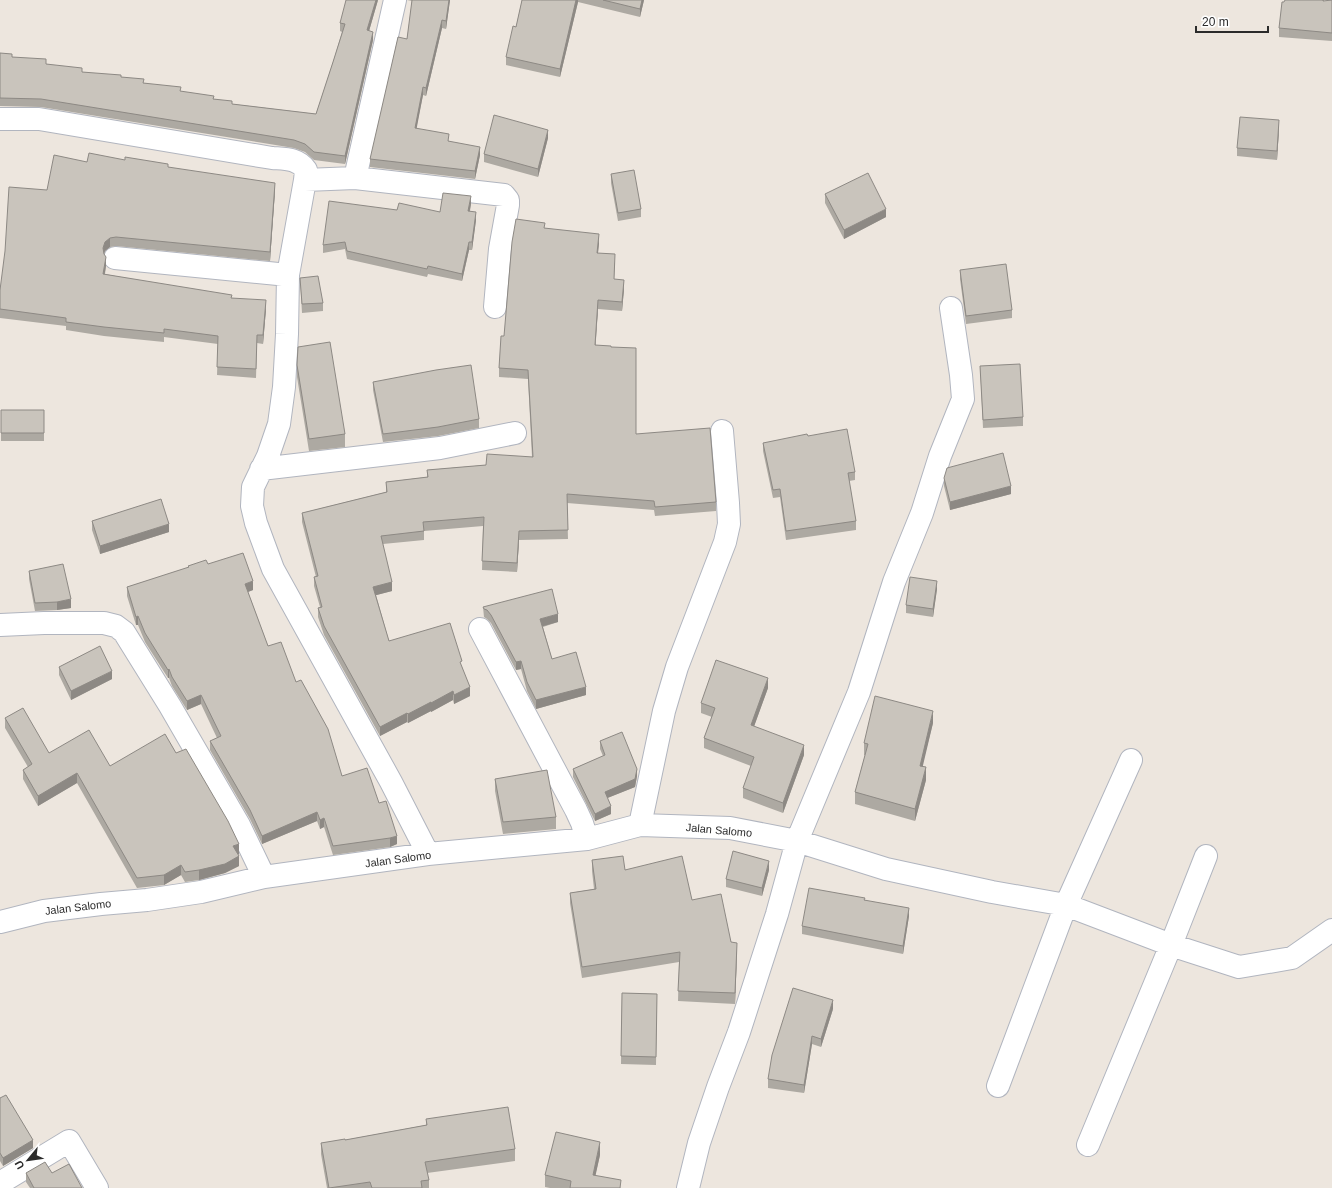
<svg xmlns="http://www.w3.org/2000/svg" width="1332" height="1188" font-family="Arial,sans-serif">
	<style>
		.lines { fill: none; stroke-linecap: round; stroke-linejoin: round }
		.minor-casing { stroke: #b1b5bf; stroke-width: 24 }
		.minor { stroke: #fff; stroke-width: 22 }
		.wall { fill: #ada9a2 }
		.shaded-wall { fill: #8d8984 }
		.building { fill: #c9c4bc; stroke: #8d8984 }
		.labels { text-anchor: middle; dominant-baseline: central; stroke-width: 4; stroke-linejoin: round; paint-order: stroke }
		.street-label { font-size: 11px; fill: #2b2b2b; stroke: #fff }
	</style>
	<rect width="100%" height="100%" fill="#ede6de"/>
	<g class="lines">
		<g class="minor-casing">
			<path id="minor" d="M 0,119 L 39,119 L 272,158 C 285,159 298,158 306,170 L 305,180 L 288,275 L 287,334 L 284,387 L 279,424 L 268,456 L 253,487 L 252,506 L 256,523 L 273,569 L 391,782 L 428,854
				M 355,178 L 395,0
				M 305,180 L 355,178 L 504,195 L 508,200 L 508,205 L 500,249 L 495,307
				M 115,258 L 288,275
				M 261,469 L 440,448 L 515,433
				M 0,625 L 44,623 L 104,623 L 116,626 L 124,632 L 170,706 L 239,825 L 264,877
				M 480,629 L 576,810 L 582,823 L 587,839
				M 640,825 L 664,711 L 677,667 L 725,542 L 729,524 L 728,503 L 722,431
				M 0,922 L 44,911 L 101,904 L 147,900 L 201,892 L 264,877 L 428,854 L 587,839 L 640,825 L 730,828 L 797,841 L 886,869 L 992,892 L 1066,905 L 1171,945 L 1239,967 L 1292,958 L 1332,930
				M 998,1086 L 1066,905 L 1131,760
				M 1088,1145 L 1171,945 L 1206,856
				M 0,1183 L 69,1141 L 97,1188
				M 688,1188 L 699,1143 L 718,1087 L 739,1032 L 777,914 L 797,841 L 859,692 L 894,582 L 922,513 L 940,456 L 963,399 L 961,375 L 951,308"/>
		</g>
		<use href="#minor" class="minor"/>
	</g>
	<path class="wall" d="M 378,0 L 369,31 L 373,40 L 345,164 L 314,160 L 305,152 L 294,148 L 41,107 L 0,106 L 0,53 L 12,57 L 82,72 L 121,77 L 144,83 L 214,99 L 232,104 L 316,114 L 333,62 L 342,32 L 340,31 L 340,23 Z
		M 407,0 L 450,0 L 446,29 L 442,28 L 426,96 L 423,95 L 416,129 L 449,141 L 480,155 L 475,179 L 370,167 L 370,159 L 407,39 L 412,1 Z
		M 522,0 L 644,0 L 640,17 L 578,2 L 560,77 L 506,65 L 506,57 L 516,27 Z
		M 1324,0 L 1324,1 L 1332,0 L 1332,41 L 1279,37 L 1279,28 L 1284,2 Z
		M 1279,129 L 1277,160 L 1237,156 L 1237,148 Z
		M 548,138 L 538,177 L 484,162 L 484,154 Z
		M 125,160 L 168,167 L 275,191 L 270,261 L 116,246 L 110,247 L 105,251 L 104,254 L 106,266 L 105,274 L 232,298 L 266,309 L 263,344 L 257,343 L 256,378 L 217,375 L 218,344 L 164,337 L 164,342 L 104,336 L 66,330 L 66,326 L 0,318 L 0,290 L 47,190 L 87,162 Z
		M 611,174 L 641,209 L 641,217 L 618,221 L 611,183 Z
		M 825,194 L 886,217 L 844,239 L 825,203 Z
		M 471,204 L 470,211 L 476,220 L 472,250 L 469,250 L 462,281 L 428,274 L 427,277 L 347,259 L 345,249 L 323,253 L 323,245 L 397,210 L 440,212 Z
		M 545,228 L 599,243 L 598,253 L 615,263 L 614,279 L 624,289 L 622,311 L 598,309 L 595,345 L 611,347 L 636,434 L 716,502 L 716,511 L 655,516 L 654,510 L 567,503 L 568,539 L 519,540 L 517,572 L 482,570 L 483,526 L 424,531 L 424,540 L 383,544 L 392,591 L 376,595 L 389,641 L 462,667 L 470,696 L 454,704 L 453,700 L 431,712 L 431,711 L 408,723 L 407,722 L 380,736 L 324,635 L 318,617 L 318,608 L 320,607 L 314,586 L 314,577 L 316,577 L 302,522 L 302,513 L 386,492 L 386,482 L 427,477 L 427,470 L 486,465 L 532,457 L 528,379 L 499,377 L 499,368 L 504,336 Z
		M 960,270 L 1012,310 L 1012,318 L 966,324 L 960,279 Z
		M 300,278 L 323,303 L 323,311 L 302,313 Z
		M 297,365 L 345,434 L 345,447 L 309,451 L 297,377 Z
		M 980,366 L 1023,417 L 1023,426 L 983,428 Z
		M 373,382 L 479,419 L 479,428 L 438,436 L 383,442 L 373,390 Z
		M 1,410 L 44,410 L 44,441 L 1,441 Z
		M 808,436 L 855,472 L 855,480 L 849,481 L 856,521 L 856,530 L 786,540 L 780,497 L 773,498 L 763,451 L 763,443 Z
		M 944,478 L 1011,494 L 950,510 L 944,486 Z
		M 92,521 L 169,532 L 100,554 L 92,530 Z
		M 208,564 L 253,590 L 248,592 L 268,646 L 296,682 L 342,776 L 379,803 L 397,844 L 390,847 L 333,855 L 324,827 L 320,829 L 317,821 L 262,844 L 250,819 L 210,750 L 210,741 L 217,738 L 201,704 L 187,710 L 172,686 L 169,678 L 168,678 L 145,642 L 138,625 L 136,625 L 127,596 L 127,587 L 188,568 L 188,566 Z
		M 29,571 L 71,608 L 57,610 L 35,611 L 29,579 Z
		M 937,589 L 933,617 L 906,613 L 906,605 Z
		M 483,607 L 558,622 L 543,627 L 552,659 L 586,695 L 536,709 L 527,691 L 521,669 L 516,670 L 491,623 L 487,619 L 484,617 Z
		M 59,667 L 112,679 L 71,700 L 59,675 Z
		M 768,688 L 754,726 L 804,755 L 783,813 L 743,798 L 743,788 L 751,766 L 704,748 L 704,738 L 712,717 L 701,713 L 701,703 Z
		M 5,718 L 49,753 L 110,766 L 239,854 L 238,855 L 239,866 L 225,873 L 199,880 L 185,882 L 181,875 L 164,885 L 137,888 L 77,783 L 38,806 L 23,779 L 23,770 L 28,767 L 5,728 Z
		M 933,723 L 922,766 L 926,780 L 915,821 L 855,804 L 855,792 L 865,755 L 864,755 L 864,743 Z
		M 600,741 L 637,776 L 635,787 L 607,798 L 611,814 L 595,821 L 573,777 L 573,769 L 603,756 L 600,749 Z
		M 495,779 L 556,817 L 556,829 L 503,834 L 495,791 Z
		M 592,860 L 625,870 L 692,900 L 731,942 L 737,953 L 735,1004 L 678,1001 L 679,962 L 582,978 L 570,903 L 570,893 L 594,889 L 592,871 Z
		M 769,870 L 762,896 L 726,887 L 726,879 Z
		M 865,900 L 909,916 L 903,954 L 802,934 L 802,926 Z
		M 622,993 L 657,994 L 656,1065 L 621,1064 Z
		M 833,1009 L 821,1047 L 812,1044 L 804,1093 L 768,1088 L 768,1079 Z
		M 0,1098 L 33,1148 L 3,1166 L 0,1161 Z
		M 426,1119 L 515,1149 L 515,1161 L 427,1173 L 429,1180 L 429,1188 L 327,1188 L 321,1154 L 321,1143 L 345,1140 L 426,1125 Z
		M 600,1155 L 595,1176 L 621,1188 L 550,1188 L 545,1187 L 545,1175 Z
		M 26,1173 L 52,1173 L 82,1188 L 30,1188 L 26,1182 Z"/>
	<path class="shaded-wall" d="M 376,0 L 378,0 L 367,38 L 367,30 Z
		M 449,0 L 450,0 L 446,29 L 446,21 Z
		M 576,0 L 578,0 L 578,2 L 560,77 L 560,69 Z
		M 642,0 L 644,0 L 640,17 L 640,9 Z
		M 442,20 L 442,28 L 426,96 L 426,88 Z
		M 373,32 L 373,40 L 345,164 L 345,156 Z
		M 423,87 L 423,95 L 415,137 L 415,128 Z
		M 1279,120 L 1279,129 L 1277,160 L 1277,151 Z
		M 548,130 L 548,138 L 538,177 L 538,169 Z
		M 480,147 L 480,155 L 475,179 L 475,171 Z
		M 275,183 L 275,191 L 270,261 L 270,252 Z
		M 471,196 L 471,204 L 468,219 L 468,211 Z
		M 886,209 L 886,217 L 844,239 L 844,230 Z
		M 476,212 L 476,220 L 472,250 L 472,242 Z
		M 599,234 L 599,243 L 597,262 L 597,253 Z
		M 110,238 L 110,247 L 105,251 L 103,256 L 103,248 L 105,242 Z
		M 469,242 L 469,250 L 462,281 L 462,274 Z
		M 106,257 L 106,266 L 103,283 L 103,274 Z
		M 624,280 L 624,289 L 622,311 L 622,302 Z
		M 266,300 L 266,309 L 263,344 L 263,335 Z
		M 598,300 L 598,309 L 595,354 L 595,345 Z
		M 1011,486 L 1011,494 L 950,510 L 950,502 Z
		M 169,524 L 169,532 L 100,554 L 100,546 Z
		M 519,531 L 519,540 L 517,572 L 517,563 Z
		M 253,581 L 253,590 L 245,593 L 245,584 Z
		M 937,581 L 937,589 L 933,617 L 933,609 Z
		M 392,582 L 392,591 L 373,596 L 373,587 Z
		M 71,599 L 71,608 L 57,610 L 57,602 Z
		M 558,614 L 558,622 L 540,627 L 540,619 Z
		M 138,616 L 138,625 L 136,625 L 136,617 Z
		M 521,661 L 521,669 L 516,670 L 516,662 Z
		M 169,669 L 169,678 L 168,678 L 168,670 Z
		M 112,671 L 112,679 L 71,700 L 71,691 Z
		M 768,678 L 768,688 L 751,735 L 751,725 Z
		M 470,687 L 470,696 L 454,704 L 454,695 Z
		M 586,687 L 586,695 L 536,709 L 536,700 Z
		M 453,691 L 453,700 L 431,712 L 431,703 Z
		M 201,695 L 201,704 L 187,710 L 187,701 Z
		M 431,702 L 431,711 L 408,723 L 408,714 Z
		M 933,711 L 933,723 L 920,778 L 920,766 Z
		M 407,713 L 407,722 L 380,736 L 380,727 Z
		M 804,745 L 804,755 L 783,813 L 783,803 Z
		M 926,767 L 926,780 L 915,821 L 915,809 Z
		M 637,769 L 637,776 L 635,787 L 605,799 L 605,792 Z
		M 77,773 L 77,783 L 38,806 L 38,796 Z
		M 611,806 L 611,814 L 595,821 L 595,814 Z
		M 317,812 L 317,821 L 262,844 L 262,836 Z
		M 324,818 L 324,827 L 320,829 L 320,820 Z
		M 397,836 L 397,844 L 390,847 L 390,838 Z
		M 239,844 L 239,854 L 233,856 L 233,846 Z
		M 239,856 L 239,866 L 225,873 L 199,880 L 199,870 Z
		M 769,861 L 769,870 L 762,896 L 762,888 Z
		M 181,865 L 181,875 L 164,885 L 164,875 Z
		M 909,908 L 909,916 L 903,954 L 903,946 Z
		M 737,943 L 737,953 L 735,1004 L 735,993 Z
		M 833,1000 L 833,1009 L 821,1047 L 821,1039 Z
		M 812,1036 L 812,1044 L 804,1093 L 804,1085 Z
		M 33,1140 L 33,1148 L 3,1166 L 3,1158 Z
		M 600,1142 L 600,1155 L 593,1187 L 593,1175 Z"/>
	<path class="building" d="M 346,0 L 376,0 L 367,30 L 373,32 L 345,156 L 314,152 L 305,144 L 294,140 L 41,99 L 0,98 L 0,53 L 12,54 L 12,57 L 46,59 L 46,64 L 82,68 L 82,72 L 121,75 L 121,77 L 144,79 L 143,83 L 181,87 L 180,91 L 214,96 L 213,99 L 232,101 L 232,104 L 316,114 L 333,62 L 345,24 L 340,23 Z
		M 412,0 L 449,0 L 446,21 L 442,20 L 426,88 L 423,87 L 415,128 L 449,134 L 448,141 L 480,147 L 475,171 L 370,159 L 398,37 L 407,39 Z
		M 522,0 L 576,0 L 560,69 L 506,57 L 513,26 L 516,27 Z
		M 603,0 L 642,0 L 640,9 Z
		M 1285,0 L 1323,0 L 1323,1 L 1332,0 L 1332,33 L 1279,28 L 1282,2 L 1284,2 Z
		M 494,115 L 548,130 L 538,169 L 484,154 Z
		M 1240,117 L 1279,120 L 1277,151 L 1237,148 Z
		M 89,153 L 125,160 L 125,157 L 168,164 L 168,167 L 275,183 L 270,252 L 116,237 L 110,238 L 105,242 L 103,248 L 104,254 L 106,257 L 103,274 L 232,295 L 231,298 L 266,300 L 263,335 L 257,335 L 256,369 L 217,367 L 218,336 L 164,329 L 164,333 L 104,327 L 66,322 L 66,318 L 0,309 L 0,290 L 5,251 L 9,187 L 47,190 L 54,155 L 87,162 Z
		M 634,170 L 641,209 L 618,213 L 611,174 Z
		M 868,173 L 886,209 L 844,230 L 825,194 Z
		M 443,193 L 471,196 L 468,211 L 476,212 L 472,242 L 469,242 L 462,274 L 428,266 L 427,269 L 347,251 L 345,242 L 323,245 L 329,201 L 397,210 L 399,203 L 440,212 Z
		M 516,219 L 545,223 L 544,228 L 599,234 L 597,253 L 615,254 L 614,279 L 624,280 L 622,302 L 598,300 L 595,345 L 611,346 L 611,347 L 636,348 L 636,434 L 710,428 L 716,502 L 655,507 L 654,501 L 567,494 L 568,530 L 519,531 L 517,563 L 482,561 L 484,517 L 423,522 L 424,531 L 381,536 L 392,582 L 373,587 L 389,641 L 450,623 L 462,661 L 460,662 L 470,687 L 454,695 L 453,691 L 431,703 L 431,702 L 408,714 L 407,713 L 380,727 L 324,626 L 318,608 L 322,607 L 314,577 L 318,576 L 302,513 L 387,492 L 386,482 L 428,477 L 427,470 L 486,465 L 487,454 L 533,457 L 528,370 L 499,368 L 501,336 L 504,336 L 512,242 Z
		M 1006,264 L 1012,310 L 966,316 L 960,270 Z
		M 318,276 L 323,303 L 302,304 L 300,278 Z
		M 330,342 L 345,434 L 309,439 L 297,365 L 298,347 Z
		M 1020,364 L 1023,417 L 983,420 L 980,366 Z
		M 471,365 L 479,419 L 438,427 L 383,434 L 373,382 L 436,370 Z
		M 1,410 L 44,410 L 44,433 L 1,433 Z
		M 847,429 L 855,472 L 848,473 L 856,521 L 786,531 L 780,489 L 773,490 L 763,443 L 807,434 L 808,436 Z
		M 1003,453 L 1011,486 L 950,502 L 944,478 L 947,468 Z
		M 161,499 L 169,524 L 100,546 L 92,521 Z
		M 243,553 L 253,581 L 245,584 L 268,646 L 281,642 L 296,682 L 301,680 L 328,729 L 342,776 L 367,768 L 379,803 L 386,801 L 397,836 L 390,838 L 333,846 L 324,818 L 320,820 L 317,812 L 262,836 L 250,810 L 210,741 L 221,736 L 201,695 L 187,701 L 172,677 L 169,669 L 168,670 L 145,633 L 138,616 L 136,617 L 127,587 L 189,567 L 188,566 L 206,560 L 208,564 Z
		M 63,564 L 71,599 L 57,602 L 35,603 L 29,571 Z
		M 910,577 L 937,581 L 933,609 L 906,605 Z
		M 552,589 L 558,614 L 540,619 L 552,659 L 576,652 L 586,687 L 536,700 L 527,682 L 521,661 L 516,662 L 491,615 L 487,610 L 484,609 L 483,607 Z
		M 100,646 L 112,671 L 71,691 L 59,667 Z
		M 716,660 L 768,678 L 751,725 L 804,745 L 783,803 L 743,788 L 754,757 L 704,738 L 715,708 L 701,703 Z
		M 875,696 L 933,711 L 920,766 L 926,767 L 915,809 L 855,792 L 868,744 L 864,743 Z
		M 23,708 L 49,753 L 89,730 L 110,766 L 165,734 L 176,753 L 186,749 L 228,821 L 239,844 L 233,846 L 239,856 L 225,864 L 199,870 L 185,872 L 181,865 L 164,875 L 137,878 L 77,773 L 38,796 L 23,770 L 32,764 L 5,718 Z
		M 622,732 L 637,769 L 635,779 L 605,792 L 611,806 L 595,814 L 573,769 L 605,755 L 600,741 Z
		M 547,770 L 556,817 L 503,822 L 495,779 Z
		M 733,851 L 769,861 L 762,888 L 726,879 Z
		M 623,856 L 625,870 L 682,856 L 692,900 L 721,894 L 731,942 L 737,943 L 735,993 L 678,991 L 680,952 L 582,967 L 570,893 L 596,889 L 592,860 Z
		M 809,888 L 865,898 L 864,900 L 909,908 L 903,946 L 802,926 Z
		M 793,988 L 833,1000 L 821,1039 L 812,1036 L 804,1085 L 768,1079 L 772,1055 Z
		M 622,993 L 657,994 L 656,1057 L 621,1056 Z
		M 6,1095 L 33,1140 L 3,1158 L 0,1153 L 0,1098 Z
		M 508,1107 L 515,1149 L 425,1162 L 429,1180 L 421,1181 L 422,1188 L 372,1188 L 370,1182 L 329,1188 L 321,1143 L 345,1139 L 345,1140 L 427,1125 L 426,1119 Z
		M 556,1132 L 600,1142 L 593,1175 L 621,1180 L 620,1188 L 570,1188 L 571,1181 L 545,1175 Z
		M 45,1162 L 52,1173 L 69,1164 L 82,1188 L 34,1188 L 26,1173 Z"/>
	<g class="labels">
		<g class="street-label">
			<text transform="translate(719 830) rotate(5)">Jalan Salomo</text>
			<text transform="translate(398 859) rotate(-8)">Jalan Salomo</text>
			<text transform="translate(78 907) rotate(-7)">Jalan Salomo</text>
		</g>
	</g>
	<g transform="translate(28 1160) rotate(241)" stroke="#ffffff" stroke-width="3" paint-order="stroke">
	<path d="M0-3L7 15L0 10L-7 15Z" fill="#2b2b2b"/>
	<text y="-6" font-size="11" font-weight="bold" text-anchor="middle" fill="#2b2b2b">U</text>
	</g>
	<path d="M1196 26v6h72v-6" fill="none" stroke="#2b2b2b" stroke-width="2"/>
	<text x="1202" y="26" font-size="12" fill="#2b2b2b" stroke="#ffffff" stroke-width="3" paint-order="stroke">20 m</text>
</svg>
